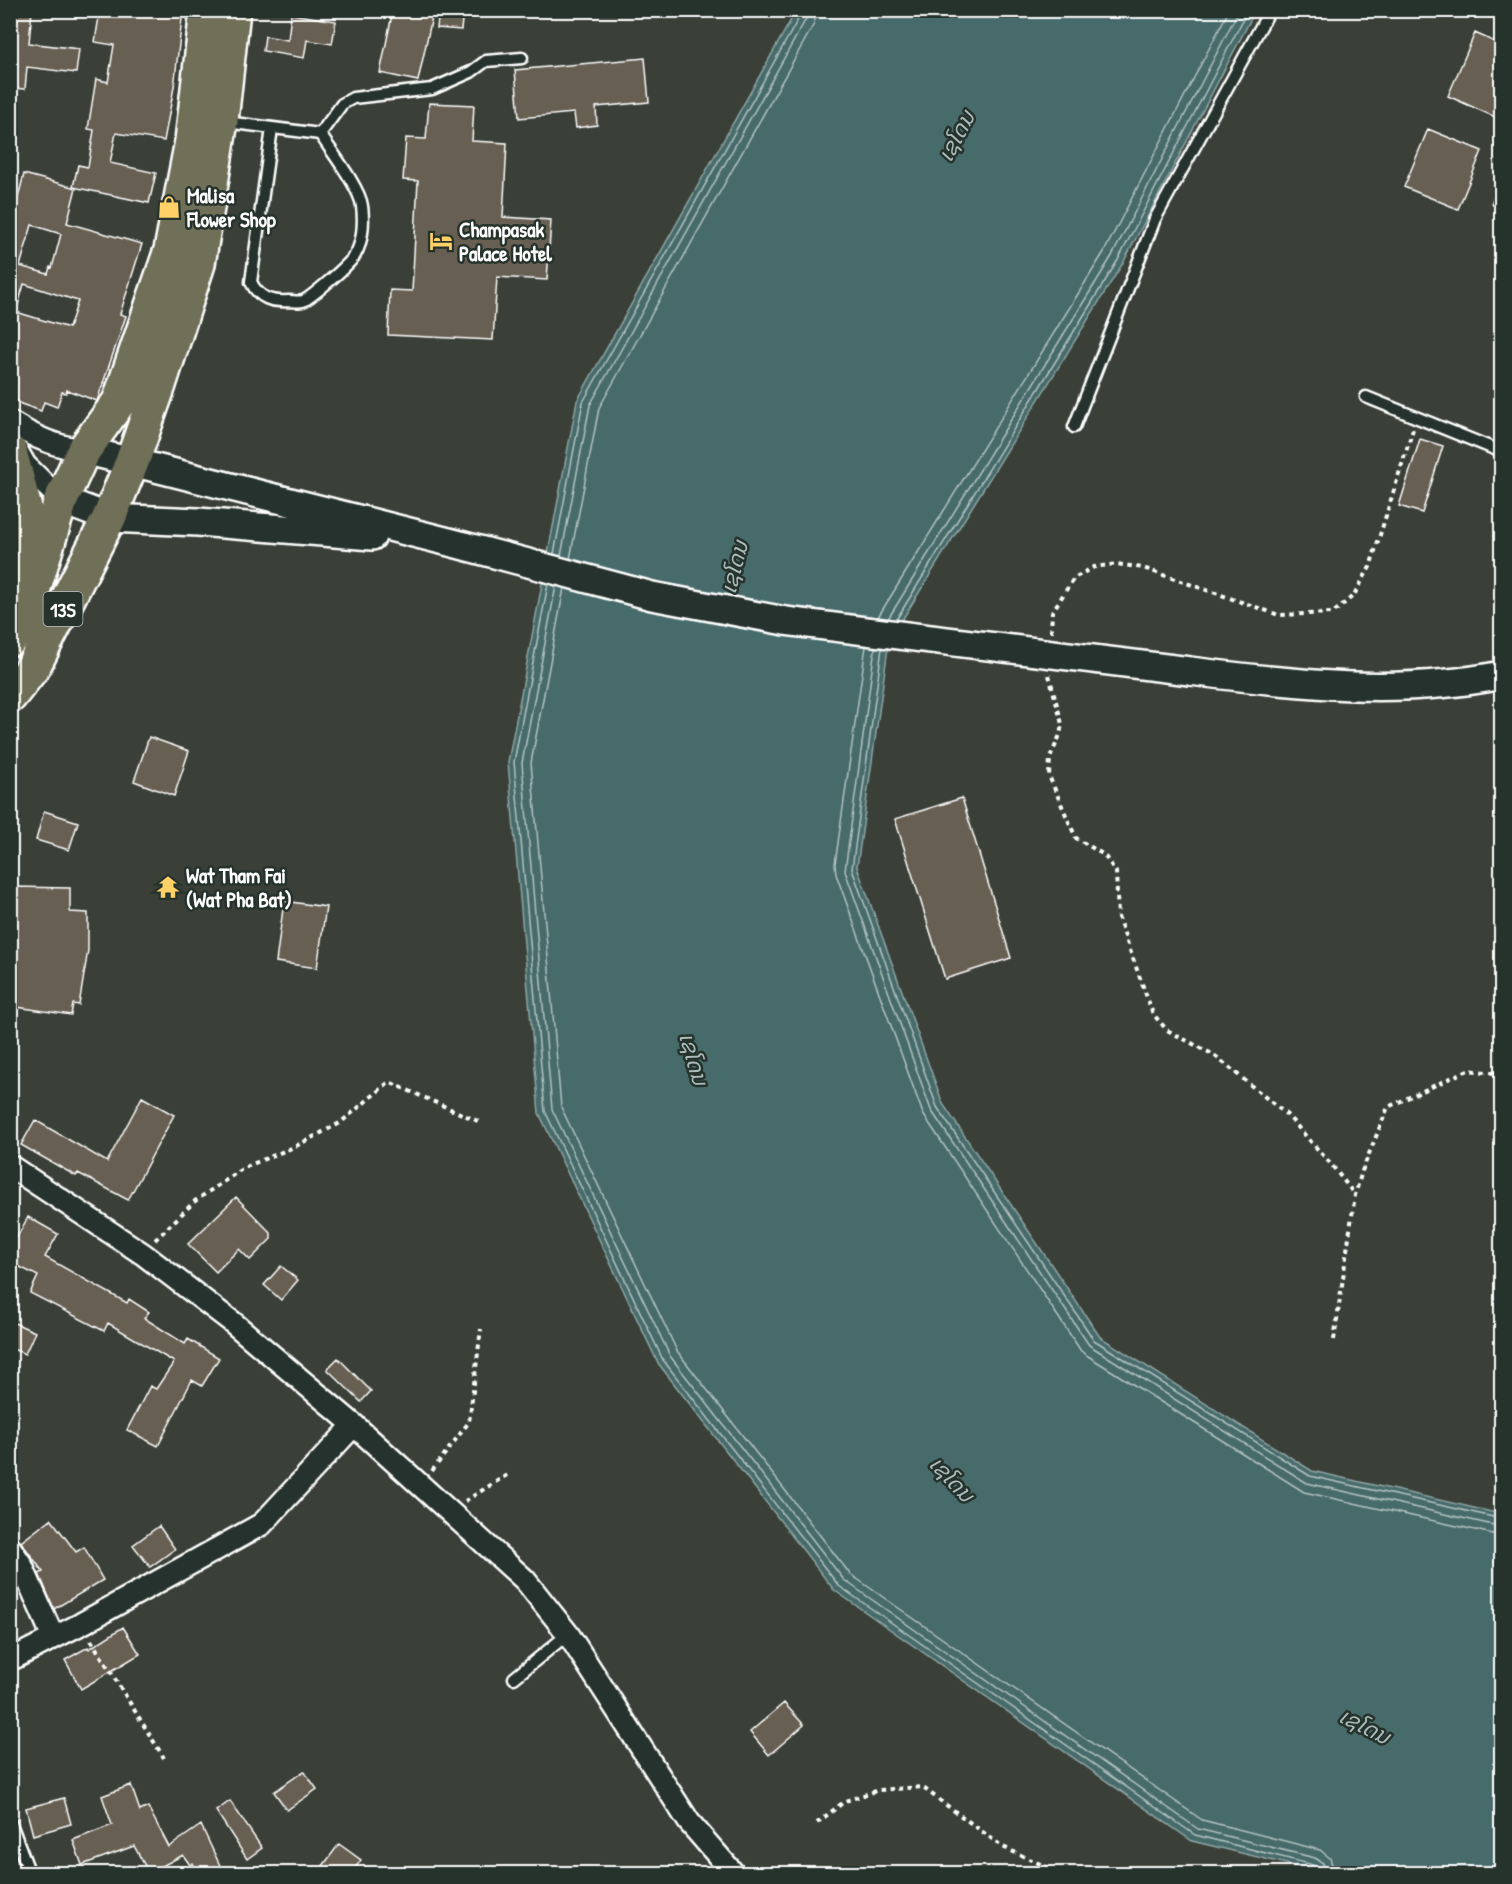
<svg xmlns="http://www.w3.org/2000/svg" width="1512" height="1884" font-family="'Patrick Hand','Noto Sans Lao',sans-serif">
	<style>
		.water { fill: #466a6a; stroke: #90a6a6; stroke-width: 1.5 }
		.lines { fill: none; stroke-linecap: round; stroke-linejoin: round }
		.shore { stroke: #b5c3c3; stroke-width: 1.5 }
		.building { fill: #685f52; stroke: #fff; stroke-width: 1.5; fill-rule: evenodd }
		.service-casing { stroke: #fff; stroke-width: 15 }
		.minor-casing { stroke: #fff; stroke-width: 26 }
		.tertiary-casing { stroke: #fff; stroke-width: 32 }
		.trunk-casing { stroke: #fff; stroke-width: 38 }
		.path { stroke: #fff; stroke-width: 4; stroke-dasharray: 4.5 4.5; stroke-linecap: butt }
		.service { stroke: #26332d; stroke-width: 10 }
		.minor { stroke: #26332d; stroke-width: 21 }
		.tertiary { stroke: #26332d; stroke-width: 27 }
		.trunk { stroke: #706f59; stroke-width: 33 }
		.tertiary-bridge-casing { stroke: #fff; stroke-width: 32; stroke-linecap: butt }
		.tertiary-bridge { stroke: #26332d; stroke-width: 27 }
		.labels { text-anchor: middle; dominant-baseline: central; stroke-width: 5; stroke-linejoin: round; paint-order: stroke }
		.shield { fill: #26332d; stroke: #bec2c0; stroke-width: 1.5 }
		.shield-label { font-size: 20px; font-weight: bold; fill: #fff }
		.poi-label { font-size: 21px; font-weight: bold; fill: #fff; stroke: #26332d; text-anchor: start }
		.water-label { font-size: 22px; font-style: italic; fill: #acbcbc; stroke: #26332d }
	</style>
	<rect width="100%" height="100%" fill="#3a4038"/>
	<filter id="ink" filterUnits="userSpaceOnUse"><feTurbulence type="fractalNoise" baseFrequency=".0167" numOctaves="2"/><feDisplacementMap in="SourceGraphic" scale="12" xChannelSelector="R" yChannelSelector="G"/><feConvolveMatrix kernelMatrix="1 2 1 2 8 2 1 2 1" color-interpolation-filters="sRGB"/></filter>
	<g filter="url(#ink)">
		<path class="water" d="M 796,11 L 1255,11 L 1123,263 L 889,641 L 857,867 L 943,1104 L 1100,1337 L 1312,1471 L 1501,1514 L 1501,1873 L 1323,1873 L 1192,1841 L 834,1590 L 658,1363 L 539,1113 L 508,762 L 577,401 Z"/>
		<g class="lines">
			<path class="shore" d="M 554,554 L 583,402 L 800,16 L 801,10
				M 561,556 L 590,405 L 806,19 L 808,10
				M 570,559 L 599,408 L 814,24 L 817,10
				M 548,584 L 514,762 L 545,1111 L 663,1360 L 839,1586 L 1195,1835 L 1313,1865 L 1317,1868 L 1318,1874
				M 556,586 L 522,763 L 552,1109 L 670,1356 L 844,1580 L 1198,1829 L 1315,1858 L 1323,1863 L 1326,1874
				M 564,588 L 531,763 L 561,1107 L 677,1351 L 850,1574 L 1202,1820 L 1320,1850 L 1330,1858 L 1335,1874
				M 878,617 L 1104,252 L 1229,10
				M 888,619 L 1112,256 L 1239,10
				M 896,620 L 1118,260 L 1248,10
				M 866,646 L 835,864 L 836,874 L 923,1114 L 1081,1351 L 1088,1356 L 1304,1492 L 1502,1536
				M 875,647 L 845,871 L 931,1110 L 1089,1345 L 1307,1483 L 1502,1527
				M 882,648 L 852,869 L 937,1107 L 1094,1340 L 1310,1476 L 1502,1519"/>
		</g>
		<path class="building" d="M 10,10 L 32,10 L 29,43 L 79,49 L 76,73 L 27,67 L 25,89 L 10,88 Z
			M 100,10 L 183,10 L 174,87 L 164,141 L 116,133 L 110,163 L 156,173 L 149,203 L 73,187 L 78,165 L 88,167 L 94,130 L 88,129 L 96,79 L 108,82 L 114,45 L 95,42 Z
			M 393,10 L 405,10 L 432,17 L 418,81 L 380,73 Z
			M 439,10 L 463,10 L 461,30 L 437,28 Z
			M 291,14 L 336,21 L 332,44 L 307,40 L 304,58 L 263,51 L 265,36 L 288,40 Z
			M 1475,33 L 1497,43 L 1494,51 L 1502,54 L 1502,120 L 1448,96 Z
			M 645,58 L 649,102 L 596,107 L 597,125 L 576,128 L 574,113 L 519,118 L 515,70 Z
			M 429,103 L 474,105 L 472,141 L 507,143 L 503,217 L 551,220 L 547,280 L 497,277 L 493,340 L 388,335 L 390,290 L 412,291 L 418,181 L 403,180 L 406,138 L 426,139 Z
			M 1428,129 L 1482,151 L 1458,209 L 1404,187 Z
			M 24,174 L 76,188 L 67,223 L 142,244 L 120,314 L 126,316 L 97,401 L 67,390 L 66,393 L 62,392 L 57,407 L 44,402 L 41,411 L 21,404 L 10,394 L 10,244 L 18,214 L 14,213 ZM 32,225 L 61,234 L 52,268 L 50,267 L 48,274 L 20,266 ZM 24,284 L 78,301 L 69,328 L 16,312 Z
			M 1420,439 L 1443,446 L 1422,513 L 1399,506 Z
			M 149,737 L 189,751 L 174,796 L 134,781 Z
			M 962,798 L 1011,958 L 945,979 L 895,819 Z
			M 44,811 L 78,822 L 69,850 L 36,840 Z
			M 14,887 L 70,888 L 70,912 L 88,913 L 88,950 L 79,1005 L 73,1004 L 71,1015 L 10,1006 L 10,898 L 13,898 Z
			M 284,901 L 326,907 L 317,968 L 276,962 Z
			M 142,1097 L 174,1115 L 128,1200 L 78,1173 L 76,1176 L 21,1145 L 35,1120 L 107,1162 Z
			M 236,1197 L 271,1233 L 271,1239 L 250,1260 L 239,1249 L 216,1272 L 188,1244 Z
			M 28,1217 L 58,1234 L 45,1257 L 127,1303 L 129,1299 L 149,1312 L 144,1318 L 185,1344 L 188,1339 L 219,1358 L 202,1386 L 192,1380 L 158,1446 L 127,1430 L 150,1386 L 156,1389 L 174,1362 L 108,1323 L 104,1331 L 30,1293 L 38,1276 L 10,1262 L 10,1250 Z
			M 281,1266 L 298,1280 L 281,1300 L 264,1285 Z
			M 10,1321 L 35,1332 L 25,1354 L 10,1348 Z
			M 338,1358 L 371,1391 L 361,1402 L 327,1369 Z
			M 51,1519 L 76,1552 L 84,1547 L 103,1580 L 54,1609 L 39,1574 L 43,1572 L 21,1542 Z
			M 159,1526 L 175,1549 L 150,1567 L 133,1545 Z
			M 123,1627 L 140,1654 L 81,1689 L 65,1660 L 88,1647 L 89,1649 Z
			M 784,1703 L 804,1725 L 769,1755 L 750,1732 Z
			M 304,1771 L 317,1789 L 287,1810 L 274,1792 Z
			M 131,1785 L 140,1811 L 148,1807 L 169,1847 L 201,1825 L 224,1874 L 198,1874 L 193,1863 L 190,1865 L 183,1855 L 149,1873 L 134,1846 L 82,1865 L 73,1840 L 112,1825 L 102,1796 Z
			M 64,1798 L 71,1824 L 33,1835 L 26,1808 Z
			M 230,1801 L 262,1848 L 247,1859 L 216,1811 Z
			M 339,1844 L 361,1860 L 351,1874 L 317,1874 Z"/>
		<g class="lines">
			<g class="service-casing">
				<path id="service" d="M 226,122 L 320,134 C 331,151 360,188 362,206 C 364,221 363,242 355,255 C 350,264 312,297 303,301 C 299,302 293,301 289,301 C 272,302 259,299 251,282 L 272,128
					M 320,134 L 342,104 L 353,98 L 432,89 L 471,72 L 486,61 L 522,58
					M 1499,202 L 1502,203
					M 1366,397 L 1502,452
					M 1074,427 L 1155,219 L 1270,10
					M 514,1678 L 568,1634
					M 10,1821 L 30,1874"/>
			</g>
			<g class="minor-casing">
				<path id="minor" d="M 10,422 C 34,437 56,447 84,450
					M 17,451 L 25,465 L 61,500
					M 10,1166 L 143,1254 L 231,1321 L 354,1425 L 525,1580 L 568,1634 L 689,1822 L 734,1874
					M 10,1548 L 21,1564 L 53,1637
					M 10,1660 L 81,1624 L 262,1524 L 354,1425"/>
			</g>
			<g class="tertiary-casing">
				<path id="tertiary" d="M 84,450 L 453,543 L 652,596 L 785,621
					M 61,500 L 109,518 L 198,522 L 372,536
					M 1190,671 C 1293,684 1399,696 1502,675"/>
			</g>
			<g class="trunk-casing">
				<path id="trunk" d="M 10,452 L 26,512 L 29,573
					M 10,639 L 25,617 L 61,500 L 84,450 L 119,402 L 171,250 L 192,141 L 207,10
					M 10,696 L 33,667 L 109,518 L 132,462 L 159,385 L 198,264 L 221,121 L 233,10"/>
			</g>
			<path class="path" d="M 1051,632 L 1052,612 L 1074,578 L 1094,567 L 1117,564 L 1143,568 L 1279,615 L 1333,613 L 1354,595 L 1370,567 L 1413,429
				M 1049,675 L 1062,724 L 1060,735 L 1050,758 L 1049,776 L 1076,838 L 1104,855 L 1116,872 L 1118,917 L 1153,1014 L 1167,1030 L 1214,1055 L 1287,1115 L 1330,1163 L 1355,1195
				M 155,1240 L 195,1201 L 245,1167 L 294,1147 L 340,1123 L 389,1082 L 480,1122
				M 1334,1340 L 1355,1195 L 1362,1171 L 1388,1107 L 1468,1070 L 1502,1074
				M 432,1471 L 469,1422 L 481,1329
				M 465,1501 L 510,1473
				M 91,1640 L 164,1758
				M 817,1823 L 845,1801 L 879,1790 L 922,1787 L 1003,1847 L 1062,1874"/>
			<use href="#service" class="service"/>
			<use href="#minor" class="minor"/>
			<use href="#tertiary" class="tertiary"/>
			<use href="#trunk" class="trunk"/>
			<g class="tertiary-bridge-casing">
				<path id="tertiary-bridge" d="M 785,621 L 1190,671"/>
			</g>
			<use href="#tertiary-bridge" class="tertiary-bridge"/>
		</g>
	</g>
	<defs>
		<g id="shop-bare" transform="scale(1.8)"><path d="M-5-2.5h2.3a2.7 3.5 0 0 1 5.4 0H5L5.5 6h-11ZM-1.5-2.5h3a1.5 2.3 0 0 0-3 0Z" fill="#ffd166" stroke="#26332d" stroke-width="2.5" paint-order="stroke"/></g>
		<g id="hotel-bare" transform="scale(1.8)"><path d="M-6-4.5h1.5V1H6V5H4.5V3h-9V5H-6ZM-4 0a1.8 1.8 0 1 1 3.6 0ZM.5 0V-2.5h3Q6-2.5 6 0Z" fill="#ffd166" stroke="#26332d" stroke-width="2.5" paint-order="stroke"/></g>
		<g id="temple-bare" transform="scale(1.8)"><path d="M0-6L5-2H3V0L6.5 2.5H4V6H1.5V3h-3V6H-4V2.5H-6.5L-3 0V-2H-5Z" fill="#ffd166" stroke="#26332d" stroke-width="2.5" paint-order="stroke"/></g>
	</defs>
	<g fill-rule="evenodd">
		<use href="#shop-bare" x="169" y="207"/>
		<use href="#hotel-bare" x="441" y="241"/>
		<use href="#temple-bare" x="168" y="887"/>
	</g>
	<g class="labels">
		<rect class="shield" x="43.5" y="592" width="39" height="34" rx="4.5"/>
		<g class="shield-label">
			<text x="63" y="609">13S</text>
		</g>
		<g class="poi-label">
			<text x="187" y="195">Malisa<tspan x="187" dy="24">Flower Shop</tspan></text>
			<text x="459" y="229">Champasak<tspan x="459" dy="24">Palace Hotel</tspan></text>
			<text x="186" y="875">Wat Tham Fai<tspan x="186" dy="24">(Wat Pha Bat)</tspan></text>
		</g>
		<g class="water-label">
			<text transform="translate(956 136) rotate(-62)">ເຊໂດນ</text>
			<text transform="translate(734 567) rotate(-76)">ເຊໂດນ</text>
			<text transform="translate(694 1059) rotate(74)">ເຊໂດນ</text>
			<text transform="translate(952 1479) rotate(47)">ເຊໂດນ</text>
			<text transform="translate(1365 1726) rotate(27)">ເຊໂດນ</text>
		</g>
	</g>
	<rect width="1512" height="1884" fill="none" stroke="#26332d" stroke-width="36"/>
	<rect x="18" y="18" width="1476" height="1848" fill="none" stroke="#fff" stroke-width="2" filter="url(#ink)"/>
</svg>
